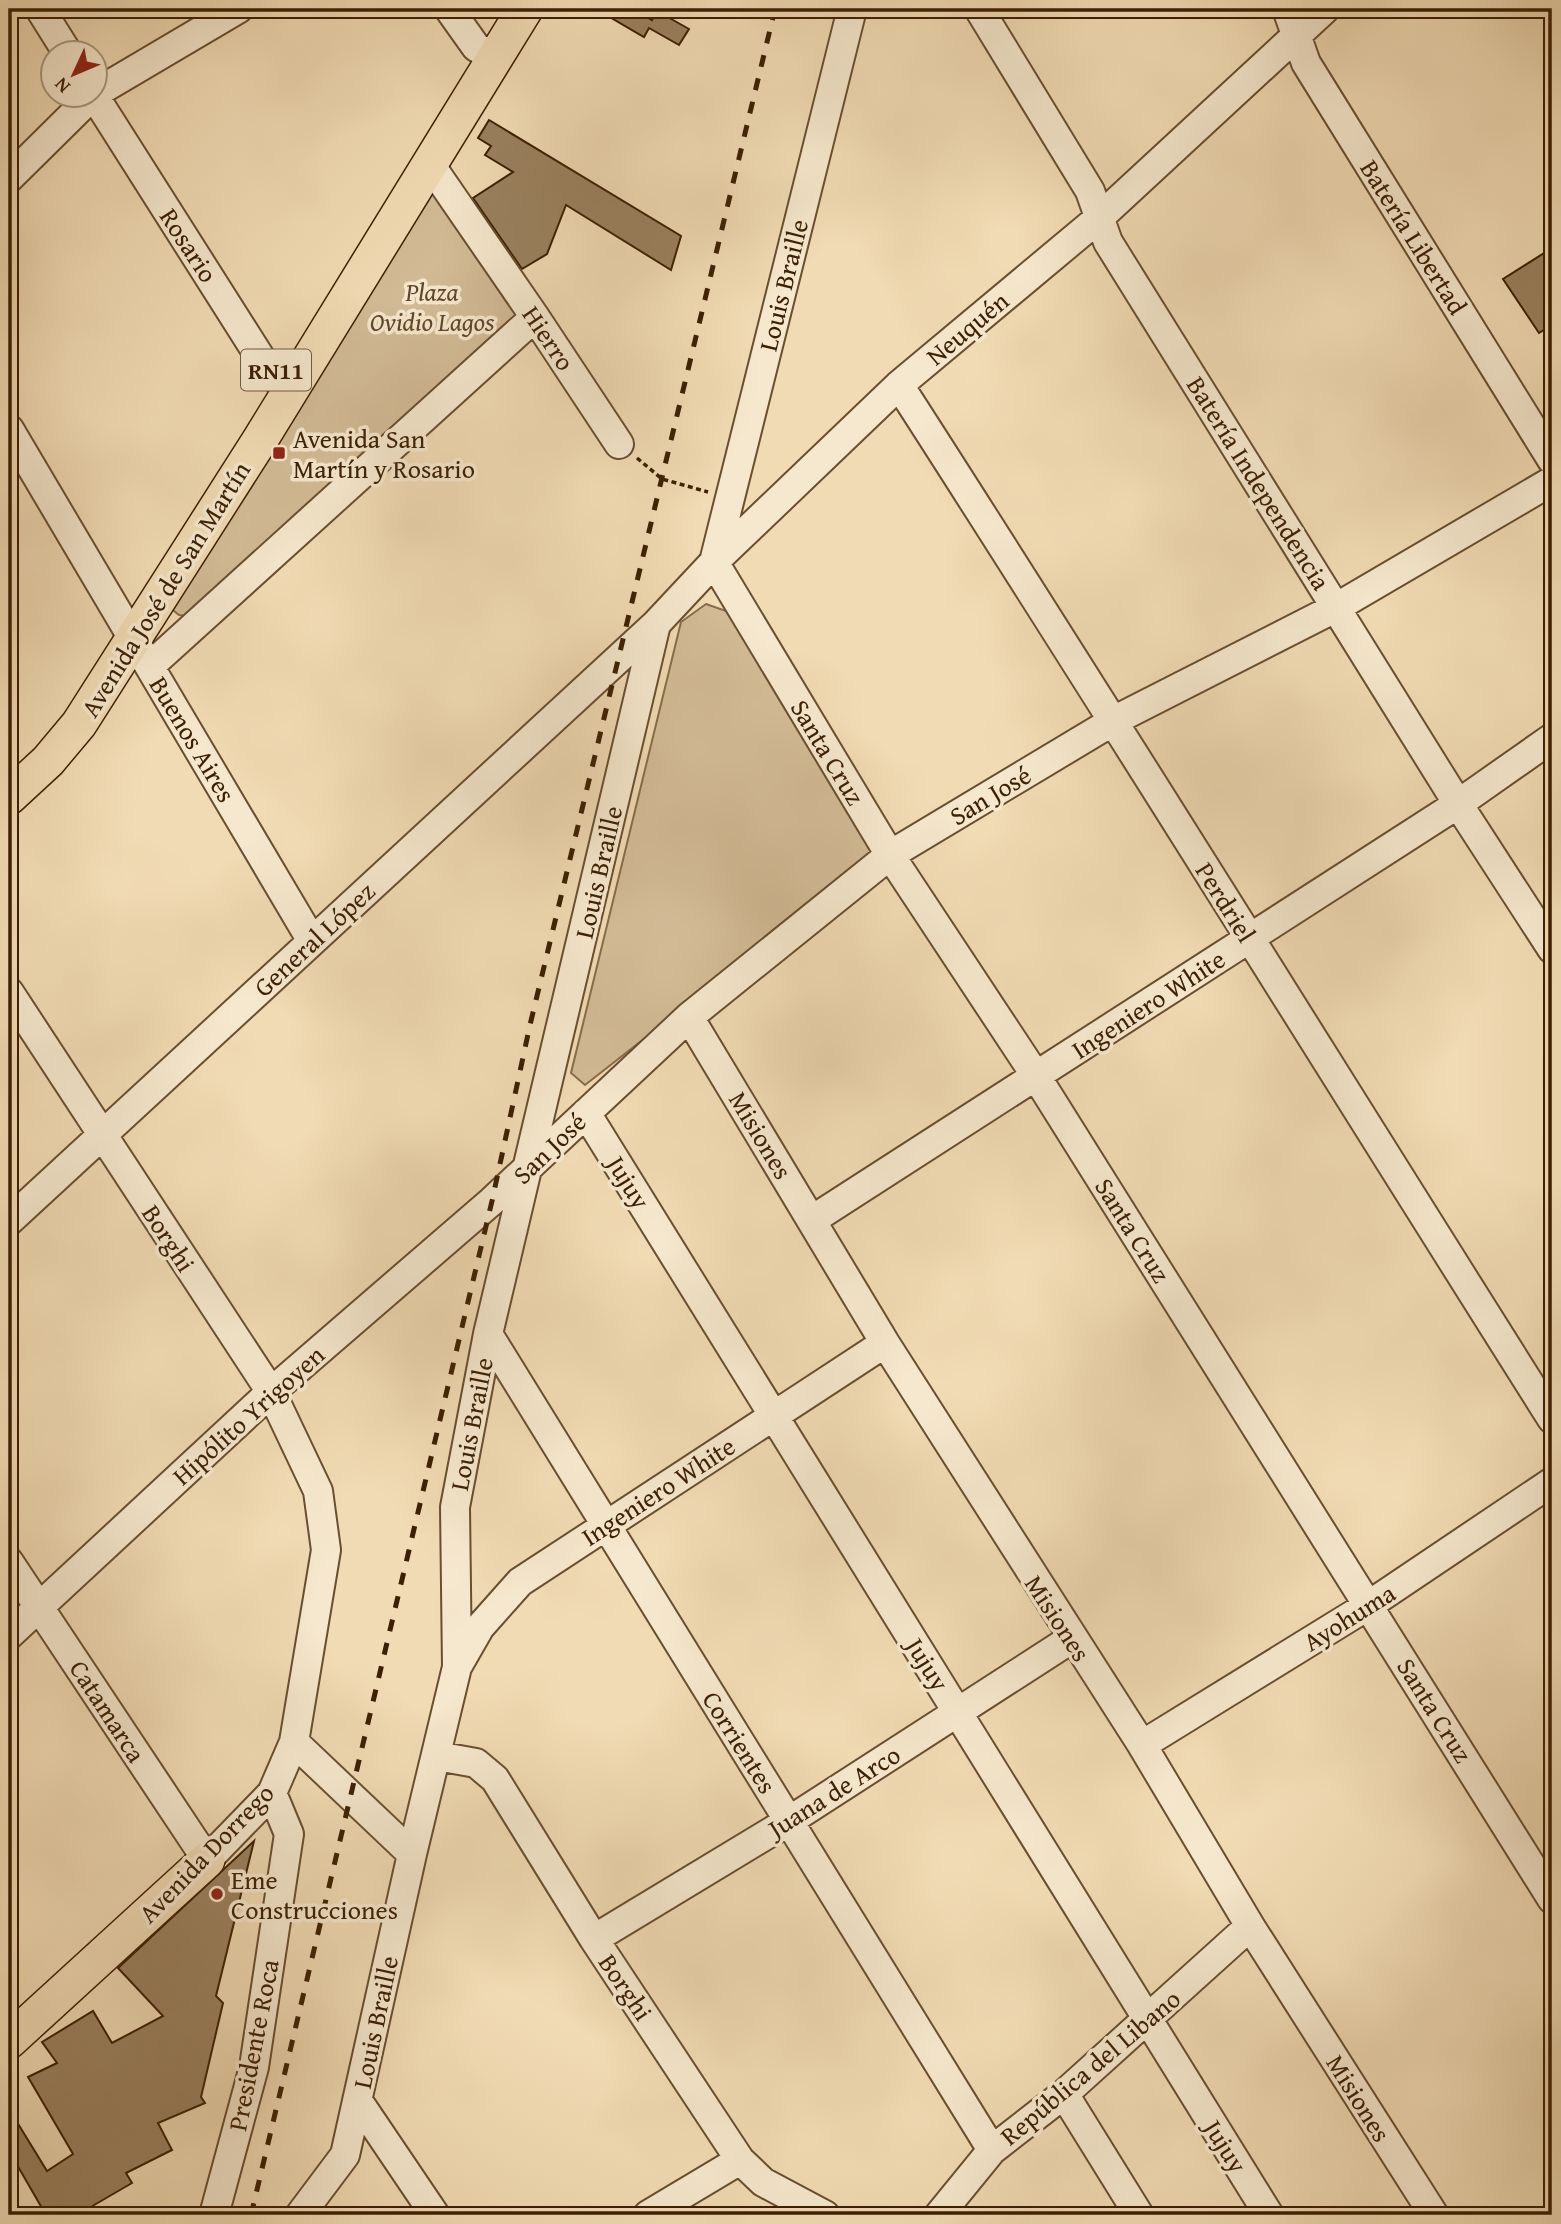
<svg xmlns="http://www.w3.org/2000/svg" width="1561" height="2224" font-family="'Gentium Book Plus',serif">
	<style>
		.green { fill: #d2bb96; stroke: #876d4c; stroke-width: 2 }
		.building { fill: #9a815f; stroke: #3c1f03; stroke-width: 2 }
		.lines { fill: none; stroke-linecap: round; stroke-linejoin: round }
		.minor-casing { stroke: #694e2f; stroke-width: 32 }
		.major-casing { stroke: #3c1f03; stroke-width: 38 }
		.path { stroke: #3c1f03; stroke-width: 3.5; stroke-dasharray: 5 3.5; stroke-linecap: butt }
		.minor { stroke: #f6e8ce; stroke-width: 28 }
		.major { stroke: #f1dbb4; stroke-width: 35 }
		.rail { stroke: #3c1f03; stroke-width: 5; stroke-dasharray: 12 12; stroke-linecap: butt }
		.poi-dot { fill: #8f2418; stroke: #f6e8ce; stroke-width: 2.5 }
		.labels { text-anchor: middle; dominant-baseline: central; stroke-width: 7; stroke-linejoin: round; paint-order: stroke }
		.shield { fill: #f6e8ce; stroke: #745b40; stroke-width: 2 }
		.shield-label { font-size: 24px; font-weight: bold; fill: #3c1f03 }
		.street-label { font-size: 26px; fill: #3c1f03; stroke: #f6e8ce }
		.park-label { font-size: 26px; font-style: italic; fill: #624628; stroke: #f6e8ce }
		.poi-label { font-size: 26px; fill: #3c1f03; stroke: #f6e8ce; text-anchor: start }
	</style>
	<rect width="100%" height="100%" fill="#f1dbb4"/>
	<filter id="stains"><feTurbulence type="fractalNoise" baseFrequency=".00286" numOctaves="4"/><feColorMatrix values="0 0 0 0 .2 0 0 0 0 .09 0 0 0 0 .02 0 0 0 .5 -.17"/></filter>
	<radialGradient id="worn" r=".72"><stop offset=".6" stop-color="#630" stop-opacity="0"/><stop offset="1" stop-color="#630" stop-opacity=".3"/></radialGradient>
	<path class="green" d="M 429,163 L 535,317 L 203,618 L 179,615 L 168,606 Z
		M 706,604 L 729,612 L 884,851 L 585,1085 L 571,1073 L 681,622 Z"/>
	<path class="building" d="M 596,9 L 633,9 L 652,20 L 657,11 L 689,29 L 679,45 L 649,28 L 644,37 Z
		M 489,120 L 681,236 L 671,270 L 566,205 L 547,254 L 522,269 L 473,198 L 513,172 L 485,155 L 491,146 L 478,138 Z
		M 1552,248 L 1552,325 L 1539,333 L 1503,279 Z
		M 254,1841 L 216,1996 L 223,2003 L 201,2097 L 205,2103 L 158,2123 L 172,2150 L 126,2173 L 132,2183 L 89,2208 L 93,2215 L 46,2215 L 9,2151 L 9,2109 L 47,2171 L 73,2154 L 28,2077 L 57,2063 L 42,2042 L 93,2011 L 112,2043 L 163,2016 L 118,1968 Z"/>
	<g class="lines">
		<g class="minor-casing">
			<path id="minor" d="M 40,9 L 67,52
				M 449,9 L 476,47 L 494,57
				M 979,9 L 1090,191 L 1108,242 L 1458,804 L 1552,949
				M 1287,9 L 1306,63 L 1552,460
				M 93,94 L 272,376 L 291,388
				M 94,94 L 238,9
				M 429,163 L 535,317 L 619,444
				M 9,178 L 94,94
				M 899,385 C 1120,728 1334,1074 1552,1419
				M 9,429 L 312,941
				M 714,562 L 890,855 L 1036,1076 L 1552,1899
				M 714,562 L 852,9
				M 150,666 L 535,317
				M 9,992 L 271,1392 L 318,1491 L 326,1550 L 294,1742 L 272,1793 L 207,1860 L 9,1562
				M 689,1017 L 885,1343 L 1142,1745 L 1250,1926 L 1434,2215
				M 586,1113 L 1269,2215
				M 812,1220 L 1458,804 L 1552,738
				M 9,1221 L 656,624 L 714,562 L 899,385 L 1099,218 L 1325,9
				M 488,1334 L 992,2150
				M 9,1635 L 271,1392 L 492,1201 L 689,1017 L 890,855 L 1115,720 L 1337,607 L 1552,481
				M 457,1667 L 480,1627 L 520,1582 L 885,1343
				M 294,1742 L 412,1854
				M 1142,1745 L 1369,1605 L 1552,1482
				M 437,1756 L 476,1763 L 495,1779 L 594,1939 L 740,2160 L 763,2182 L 825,2215
				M 594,1939 L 789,1821 L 1071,1639
				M 1064,2094 L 1139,2215
				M 358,2101 L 435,2215
				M 214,2215 L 254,2067 L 289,1834 L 272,1793
				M 300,2215 L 345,2155 L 412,1854 L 457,1667 L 455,1507 L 488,1334 L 656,624
				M 648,2215 L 740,2160
				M 939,2215 L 992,2150 L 1064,2094 L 1250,1926"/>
		</g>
		<g class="major-casing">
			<path id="major" d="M 9,797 L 48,761 L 79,724 L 260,440 L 525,9
				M 9,2041 L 207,1860"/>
		</g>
		<path class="path" d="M 637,458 L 662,479 L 708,492"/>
		<use href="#minor" class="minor"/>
		<use href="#major" class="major"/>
		<path class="rail" d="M 251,2215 L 492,1201 L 530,1025 L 775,9"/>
	</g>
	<g class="poi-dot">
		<rect x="272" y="446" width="14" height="14" rx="3.5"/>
		<circle cx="217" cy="1894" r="7"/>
	</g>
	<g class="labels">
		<rect class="shield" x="241" y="349.5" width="70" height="41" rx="5"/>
		<g class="shield-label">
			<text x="276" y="370">RN11</text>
		</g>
		<g class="street-label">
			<text transform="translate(1414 237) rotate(58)">Batería Libertad</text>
			<text transform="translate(189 245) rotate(57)">Rosario</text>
			<text transform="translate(783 285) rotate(-76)">Louis Braille</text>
			<text transform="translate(967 328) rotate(-40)">Neuquén</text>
			<text transform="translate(549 338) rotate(56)">Hierro</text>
			<text transform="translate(1259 483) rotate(58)">Batería Independencia</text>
			<text transform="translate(165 589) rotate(-58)">Avenida José de San Martín</text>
			<text transform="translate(193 739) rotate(59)">Buenos Aires</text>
			<text transform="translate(828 752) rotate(59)">Santa Cruz</text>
			<text transform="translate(990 795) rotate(-31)">San José</text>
			<text transform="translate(598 872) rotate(-77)">Louis Braille</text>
			<text transform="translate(1226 902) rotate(58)">Perdriel</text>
			<text transform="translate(314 939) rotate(-43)">General López</text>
			<text transform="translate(1148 1004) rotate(-33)">Ingeniero White</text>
			<text transform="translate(761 1135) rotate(59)">Misiones</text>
			<text transform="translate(549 1148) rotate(-44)">San José</text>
			<text transform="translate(629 1182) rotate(58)">Jujuy</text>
			<text transform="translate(1133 1230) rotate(58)">Santa Cruz</text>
			<text transform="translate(169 1238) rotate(57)">Borghi</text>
			<text transform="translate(248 1415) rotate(-42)">Hipólito Yrigoyen</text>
			<text transform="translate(471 1424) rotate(-79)">Louis Braille</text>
			<text transform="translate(658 1491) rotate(-33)">Ingeniero White</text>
			<text transform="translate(1349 1617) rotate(-32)">Ayohuma</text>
			<text transform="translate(1058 1618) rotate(57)">Misiones</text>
			<text transform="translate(928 1664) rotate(58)">Jujuy</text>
			<text transform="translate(1435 1710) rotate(58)">Santa Cruz</text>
			<text transform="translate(108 1711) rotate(57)">Catamarca</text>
			<text transform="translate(740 1742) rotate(58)">Corrientes</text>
			<text transform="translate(834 1791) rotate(-32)">Juana de Arco</text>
			<text transform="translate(206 1853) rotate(-46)">Avenida Dorrego</text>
			<text transform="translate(626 1987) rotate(56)">Borghi</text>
			<text transform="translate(375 2022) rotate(-78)">Louis Braille</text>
			<text transform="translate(253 2045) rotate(-79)">Presidente Roca</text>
			<text transform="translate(1090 2067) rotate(-40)">República del Libano</text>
			<text transform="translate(1359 2098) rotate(58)">Misiones</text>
			<text transform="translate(1226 2146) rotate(58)">Jujuy</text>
		</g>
		<g class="park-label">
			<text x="432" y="291">Plaza<tspan x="432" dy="30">Ovidio Lagos</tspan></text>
		</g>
		<g class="poi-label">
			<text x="293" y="438">Avenida San<tspan x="293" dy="30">Martín y Rosario</tspan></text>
			<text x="231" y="1879">Eme<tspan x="231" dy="30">Construcciones</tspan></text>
		</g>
	</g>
	<rect width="1561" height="2224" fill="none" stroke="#f1dbb4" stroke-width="35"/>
	<rect x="10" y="10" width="1540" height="2203" fill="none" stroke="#3c1f03" stroke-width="3.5"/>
	<rect x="18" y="18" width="1526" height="2189" fill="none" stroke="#3c1f03" stroke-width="2"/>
	<g transform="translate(74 74) rotate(226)"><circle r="33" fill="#f6e8ce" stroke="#ac987d" stroke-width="2"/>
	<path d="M0-5L12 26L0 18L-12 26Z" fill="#8f2418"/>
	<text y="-10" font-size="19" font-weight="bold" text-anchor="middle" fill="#3c1f03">N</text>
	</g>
	<rect width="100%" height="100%" filter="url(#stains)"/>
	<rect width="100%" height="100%" fill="url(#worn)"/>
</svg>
